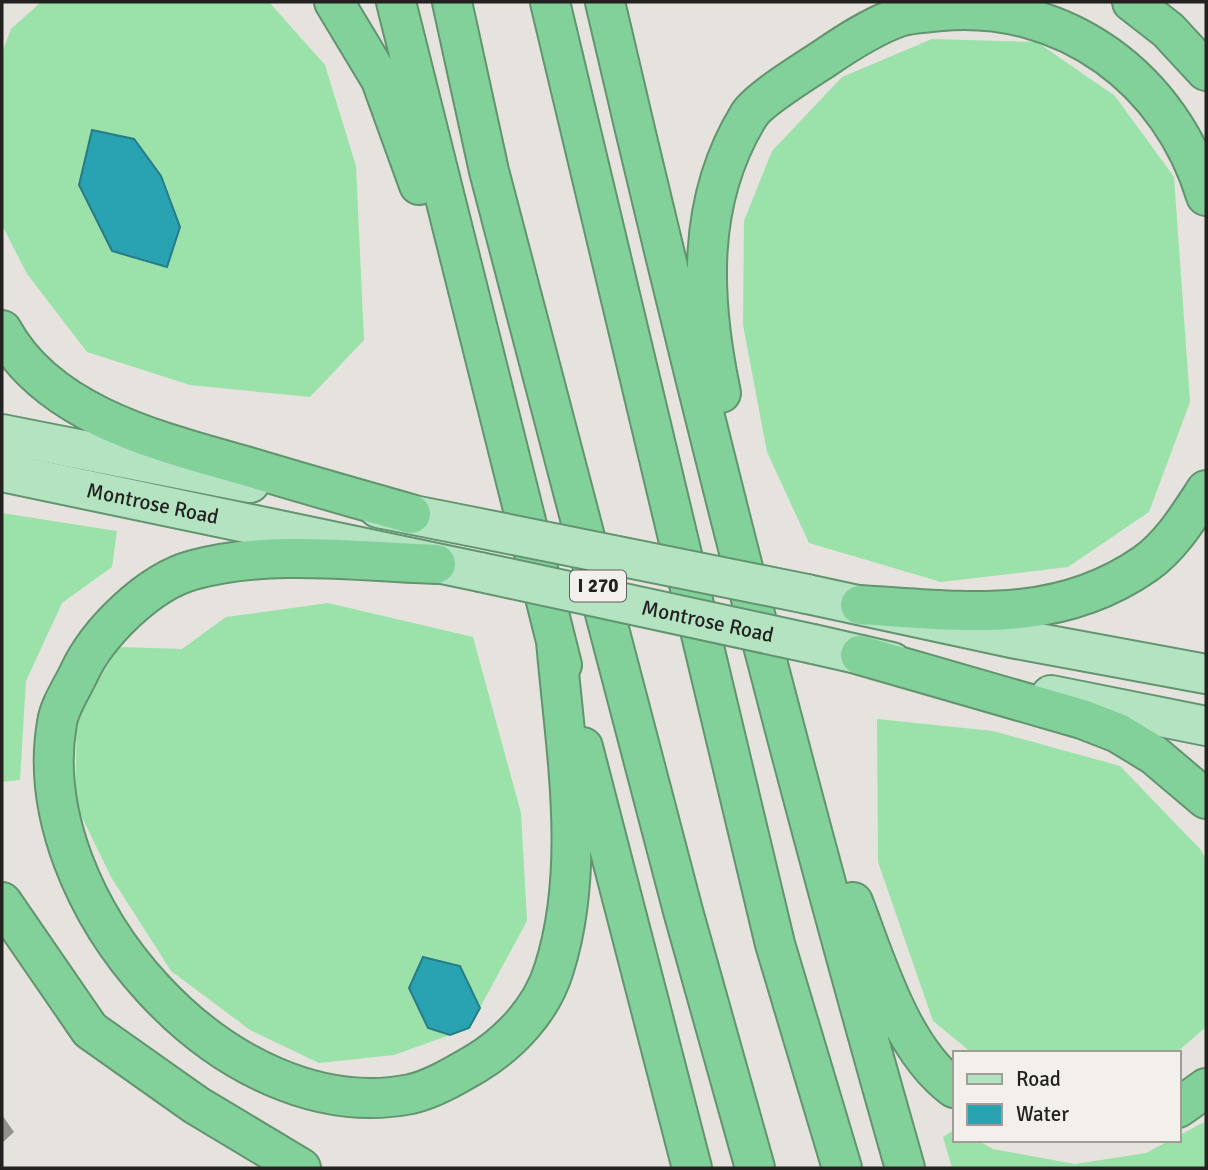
<svg xmlns="http://www.w3.org/2000/svg" width="1208" height="1170" font-family="Signika,sans-serif">
	<style>
		.grass { fill: #9ae2aa }
		.water { fill: #29a2b1; stroke: #277c86; stroke-width: 2 }
		.lines { fill: none; stroke-linecap: round; stroke-linejoin: round }
		.primary-casing { stroke: #61946f; stroke-width: 42 }
		.motorway-casing { stroke: #61946f; stroke-width: 42 }
		.primary { stroke: #b4e3c2; stroke-width: 38 }
		.motorway { stroke: #82d19a; stroke-width: 38 }
		.primary-bridge-casing { stroke: #61946f; stroke-width: 42; stroke-linecap: butt }
		.primary-bridge { stroke: #b4e3c2; stroke-width: 38 }
		.wall { fill: #94908c }
		.labels { text-anchor: middle; dominant-baseline: central; stroke-width: 7; stroke-linejoin: round; paint-order: stroke }
		.shield { fill: #f3efea; stroke: #61605d; stroke-width: 2 }
		.shield-label { font-size: 19px; font-weight: bold; fill: #232220 }
		.street-label { font-size: 21px; fill: #232220; stroke: #f3efea }
	</style>
	<rect width="100%" height="100%" fill="#e6e2dd"/>
	<path class="grass" d="M 41,2 L 269,2 L 325,65 L 356,166 L 364,340 L 310,397 L 190,385 L 87,352 L 27,274 L 2,225 L 2,53 L 11,29 Z
		M 932,39 L 1037,42 L 1115,96 L 1174,177 L 1190,402 L 1149,512 L 1068,567 L 941,582 L 809,543 L 767,452 L 743,325 L 744,221 L 772,151 L 842,77 Z
		M 2,513 L 117,531 L 112,567 L 62,603 L 26,681 L 20,780 L 2,782 Z
		M 328,603 L 473,637 L 521,813 L 527,921 L 469,1028 L 394,1055 L 319,1063 L 250,1030 L 171,971 L 111,877 L 75,803 L 77,715 L 119,647 L 182,649 L 226,617 Z
		M 877,719 L 993,731 L 1120,766 L 1201,850 L 1206,860 L 1206,1027 L 1176,1053 L 972,1053 L 933,1021 L 878,862 Z
		M 1206,1121 L 1206,1168 L 952,1168 L 943,1137 L 954,1130 L 954,1140 L 977,1140 L 993,1149 L 1075,1164 L 1146,1153 L 1170,1140 L 1178,1140 L 1178,1136 Z"/>
	<path class="water" d="M 92,130 L 134,139 L 161,176 L 180,227 L 167,267 L 112,251 L 79,185 Z
		M 423,957 L 460,966 L 480,1008 L 469,1028 L 450,1035 L 428,1028 L 409,988 Z"/>
	<g class="lines">
		<g class="primary-casing">
			<g id="primary">
				<path d="M 2,434 L 250,483"/>
				<path id="s1" d="M 2,472 L 480,572"/>
				<path d="M 378,508 L 469,526"/>
				<path d="M 807,594 L 1011,638 L 1206,674"/>
				<path d="M 813,644 L 892,662"/>
				<path d="M 1051,695 L 1206,726"/>
			</g>
		</g>
		<g class="motorway-casing">
			<path id="motorway" d="M 334,2 L 381,80 L 419,185
				M 396,2 L 562,665
				M 452,2 L 489,171 L 683,911 L 755,1168
				M 550,2 L 775,944 L 842,1168
				M 605,2 C 696,393 795,782 905,1168
				M 1132,2 L 1168,30 L 1206,71
				M 2,330 C 49,417 165,443 252,468 C 305,484 358,499 411,514
				M 721,393 C 701,298 696,201 749,115 C 759,99 807,70 825,58 C 847,43 873,26 899,17 C 911,13 927,13 941,11 C 1066,0 1171,80 1206,196
				M 436,564 C 355,561 271,549 193,570 C 149,582 98,632 79,673 C 72,688 59,707 57,723 C 26,900 226,1131 411,1094 C 433,1089 456,1075 475,1064 C 510,1043 542,1009 554,969 C 587,866 565,747 556,641
				M 860,605 C 961,611 1056,626 1145,564 C 1171,546 1189,516 1206,490
				M 860,655 L 1082,719 L 1118,733 L 1154,755 L 1206,799
				M 583,747 L 692,1168
				M 2,902 L 90,1030 L 196,1105 L 301,1168
				M 853,902 C 876,961 901,1049 954,1088
				M 1178,1108 L 1206,1088"/>
		</g>
		<use href="#primary" class="primary"/>
		<use href="#motorway" class="motorway"/>
		<g class="primary-bridge-casing">
			<g id="primary-bridge">
				<path d="M 469,526 L 807,594"/>
				<path id="s2" d="M 480,572 L 813,644"/>
			</g>
		</g>
		<use href="#primary-bridge" class="primary-bridge"/>
	</g>
	<path class="wall" d="M 2,1115 L 14,1132 L 2,1143 Z"/>
	<g class="labels">
		<rect class="shield" x="570" y="570.5" width="56" height="31" rx="5"/>
		<g class="shield-label">
			<text x="598" y="586">I 270</text>
		</g>
		<g class="street-label">
			<text stroke="none"><textPath href="#s1" startOffset="154">Montrose Road</textPath></text>
			<text stroke="none"><textPath href="#s2" startOffset="233">Montrose Road</textPath></text>
		</g>
	</g>
	<rect width="1208" height="1170" fill="none" stroke="#232220" stroke-width="7"/>
	<rect x="953" y="1051" width="228" height="91" fill="#f3efea" stroke="#a09d99" stroke-width="2"/>
	<rect x="967" y="1074" width="35" height="10" fill="#b4e3c2" stroke="#a09d99" stroke-width="2"/>
	<text x="1016" y="1086" font-size="21" fill="#232220">Road</text>
	<rect x="967" y="1104" width="35" height="21" fill="#29a2b1" stroke="#a09d99" stroke-width="2"/>
	<text x="1016" y="1121" font-size="21" fill="#232220">Water</text>
</svg>
